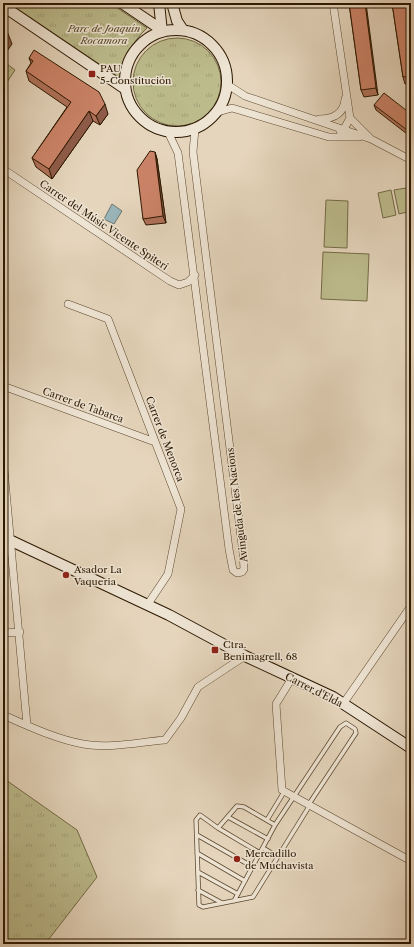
<svg xmlns="http://www.w3.org/2000/svg" width="414" height="947" font-family="'Libre Caslon Text',serif">
	<style>
		.grass { fill: url(#grass-tufts); stroke: #746a46 }
		.garden { fill: url(#garden-furrows); stroke: #746a46 }
		.pitch { fill: #bcbb8c; stroke: #746a46 }
		.water { fill: #9ab6bb; stroke: #6e7770 }
		.lines { fill: none; stroke-linecap: round; stroke-linejoin: round }
		.lane-casing { stroke: #5a472f; stroke-width: 5 }
		.street-casing { stroke: #5a472f; stroke-width: 8 }
		.secondary-casing { stroke: #2c1800; stroke-width: 12 }
		.lane { stroke: #eee4d3; stroke-width: 3.5 }
		.street { stroke: #eee4d3; stroke-width: 7 }
		.secondary { stroke: #eee4d3; stroke-width: 10 }
		.wall { fill: #af7159; stroke: #2c1800 }
		.shaded-wall { fill: #8e5c49; stroke: #2c1800 }
		.building { fill: #cb8368; stroke: #2c1800 }
		.poi-dot { fill: #8f2418; stroke: #eee4d3; stroke-width: 1.5 }
		.labels { text-anchor: middle; dominant-baseline: central; stroke-width: 3; stroke-linejoin: round; paint-order: stroke }
		.park-label { font-size: 10px; font-style: italic; fill: #57492a; stroke: #eee4d3 }
		.poi-label { font-size: 10px; fill: #2c1800; stroke: #eee4d3; text-anchor: start }
		.street-label { font-size: 10px; fill: #2c1800; stroke: #eee4d3 }
	</style>
	<defs>
		<pattern id="grass-tufts" width="24" height="20" patternUnits="userSpaceOnUse"><rect width="24" height="20" fill="#bcbb8c"/><path d="M3 7l-1-3M5 7V3M7 7l1-3M15 17l-1-3M17 17v-4M19 17l1-3" fill="none" stroke="#a2a077"/></pattern>
		<pattern id="garden-furrows" width="10" height="10" patternUnits="userSpaceOnUse"><rect width="10" height="10" fill="#bcbb8c"/><path d="M-1 1l2-2M0 10L10 0M9 11l2-2" fill="none" stroke="#a2a077"/></pattern>
	</defs>
	<rect width="100%" height="100%" fill="#e5d5bc"/>
	<filter id="stains"><feTurbulence type="fractalNoise" baseFrequency=".005" numOctaves="4"/><feColorMatrix values="0 0 0 0 .2 0 0 0 0 .09 0 0 0 0 .02 0 0 0 .5 -.17"/></filter>
	<radialGradient id="worn" r=".72"><stop offset=".6" stop-color="#630" stop-opacity="0"/><stop offset="1" stop-color="#630" stop-opacity=".3"/></radialGradient>
	<path class="grass" d="M 9,3 L 110,3 L 147,28 C 132,42 124,59 120,78 Z
		M133 82a44 44 0 1 1 88 0a44 44 0 1 1-88 0Z
		M 6,780 L 77,830 L 97,877 L 45,944 L 3,944 L 3,785 Z"/>
	<path class="garden" d="M 3,61 L 15,70 L 3,88 Z"/>
	<path class="pitch" d="M 406,188 L 411,211 L 399,214 L 394,190 Z
		M 391,190 L 396,215 L 383,218 L 378,193 Z
		M 326,200 L 348,201 L 347,248 L 324,247 Z
		M 323,252 L 369,254 L 367,301 L 321,299 Z"/>
	<path class="water" d="M 112,204 L 122,211 L 114,224 L 104,219 Z"/>
	<g class="lines">
		<g class="lane-casing">
			<path id="lane" d="M 309,804 L 356,733 L 355,729 L 346,723 L 340,727 L 275,825 L 244,807 L 237,806 L 218,828 L 200,815 L 196,820 L 199,905 L 203,907 L 253,897 L 310,805
				M 228,817 L 268,839
				M 267,820 L 284,792
				M 218,828 L 260,853
				M 197,835 L 253,867
				M 263,848 L 278,857
				M 197,853 L 245,881
				M 198,872 L 238,894
				M 198,890 L 222,903
				M 234,901 L 275,825"/>
		</g>
		<g class="street-casing">
			<path id="street" d="M 333,3 L 350,118 L 344,129 L 340,131
				M 228,85 L 245,96 L 371,139 L 411,160
				M 218,112 L 232,108 L 329,137 L 359,137
				M 350,118 L 370,138
				M 319,119 C 333,119 344,114 345,99
				M 168,132 L 178,153 L 229,549 L 233,570 L 237,573 L 242,572 L 244,569 L 243,553 L 193,152 L 195,129
				M 3,169 L 170,281 L 179,285 L 188,282 L 195,275
				M 68,304 L 108,319 L 181,509 L 168,574 L 148,604
				M 3,386 L 155,442
				M 3,458 L 27,725
				M 3,633 L 20,632
				M 292,678 L 276,704 L 282,790 L 411,861
				M 343,704 L 411,606
				M 3,715 C 29,726 55,739 83,744 C 108,749 140,742 165,740 L 181,718 L 198,687 L 245,656"/>
		</g>
		<g class="secondary-casing">
			<path id="secondary" d="M 122,3 L 156,26 L 160,32
				M 159,3 L 162,32
				M 172,3 L 177,21 L 183,30
				M 3,6 L 124,88
				M125 81a51 51 0 1 1 102 0a51 51 0 1 1-102 0Z
				M 3,537 L 169,615 L 245,656 L 333,697 L 411,748"/>
		</g>
		<use href="#lane" class="lane"/>
		<use href="#street" class="street"/>
		<use href="#secondary" class="secondary"/>
	</g>
	<path class="wall" d="M 349,3 L 378,95 L 364,97 L 361,90 Z
		M 392,3 L 409,3 L 411,15 L 411,83 L 405,84 L 403,77 Z
		M 29,58 L 108,114 L 100,125 L 93,121 L 52,179 L 36,167 L 32,158 L 67,107 L 29,81 L 26,71 L 31,63 Z
		M 374,105 L 411,114 L 411,137 L 376,110 Z
		M 155,152 L 157,159 L 166,223 L 146,225 L 143,219 Z"/>
	<path class="shaded-wall" d="M 365,3 L 366,3 L 378,95 L 376,88 Z
		M 408,3 L 409,3 L 411,15 L 411,27 Z
		M 7,31 L 12,44 L 3,57 L 3,38 Z
		M 105,104 L 108,114 L 100,125 L 96,116 Z
		M 89,111 L 93,121 L 52,179 L 49,169 Z
		M 155,152 L 157,159 L 166,223 L 163,216 Z"/>
	<path class="building" d="M 349,3 L 365,3 L 376,88 L 361,90 Z
		M 392,3 L 408,3 L 411,27 L 411,76 L 403,77 Z
		M 3,28 L 7,31 L 3,38 Z
		M 34,50 L 99,92 L 105,104 L 96,116 L 89,111 L 49,169 L 32,158 L 71,102 L 26,71 L 33,61 L 29,58 Z
		M 384,93 L 411,114 L 411,133 L 374,105 Z
		M 150,151 L 155,152 L 163,216 L 143,219 L 137,170 Z"/>
	<g class="poi-dot">
		<rect x="88" y="70" width="8" height="8" rx="2"/>
		<circle cx="66" cy="575" r="4"/>
		<rect x="211" y="646" width="8" height="8" rx="2"/>
		<circle cx="237" cy="859" r="4"/>
	</g>
	<g class="labels">
		<g class="park-label">
			<text x="104" y="28">Parc de Joaquín<tspan x="104" dy="12">Rocamora</tspan></text>
		</g>
		<g class="poi-label">
			<text x="100" y="68">PAU<tspan x="100" dy="12">5-Constitución</tspan></text>
			<text x="74" y="569">Asador La<tspan x="74" dy="12">Vaqueria</tspan></text>
			<text x="223" y="644">Ctra.<tspan x="223" dy="12">Benimagrell, 68</tspan></text>
			<text x="245" y="853">Mercadillo<tspan x="245" dy="12">de Muchavista</tspan></text>
		</g>
		<g class="street-label">
			<text transform="translate(104 225) rotate(34)">Carrer del Músic Vicente Spiteri</text>
			<text transform="translate(83 405) rotate(20)">Carrer de Tabarca</text>
			<text transform="translate(165 439) rotate(69)">Carrer de Menorca</text>
			<text transform="translate(237 505) rotate(-97)">Avinguda de les Nacions</text>
			<text transform="translate(314 690) rotate(27)">Carrer d'Elda</text>
		</g>
	</g>
	<rect width="414" height="947" fill="none" stroke="#e5d5bc" stroke-width="16"/>
	<rect x="4" y="4" width="406" height="939" fill="none" stroke="#2c1800" stroke-width="2"/>
	<rect x="8" y="8" width="398" height="931" fill="none" stroke="#2c1800"/>
	<rect width="100%" height="100%" filter="url(#stains)"/>
	<rect width="100%" height="100%" fill="url(#worn)"/>
</svg>
